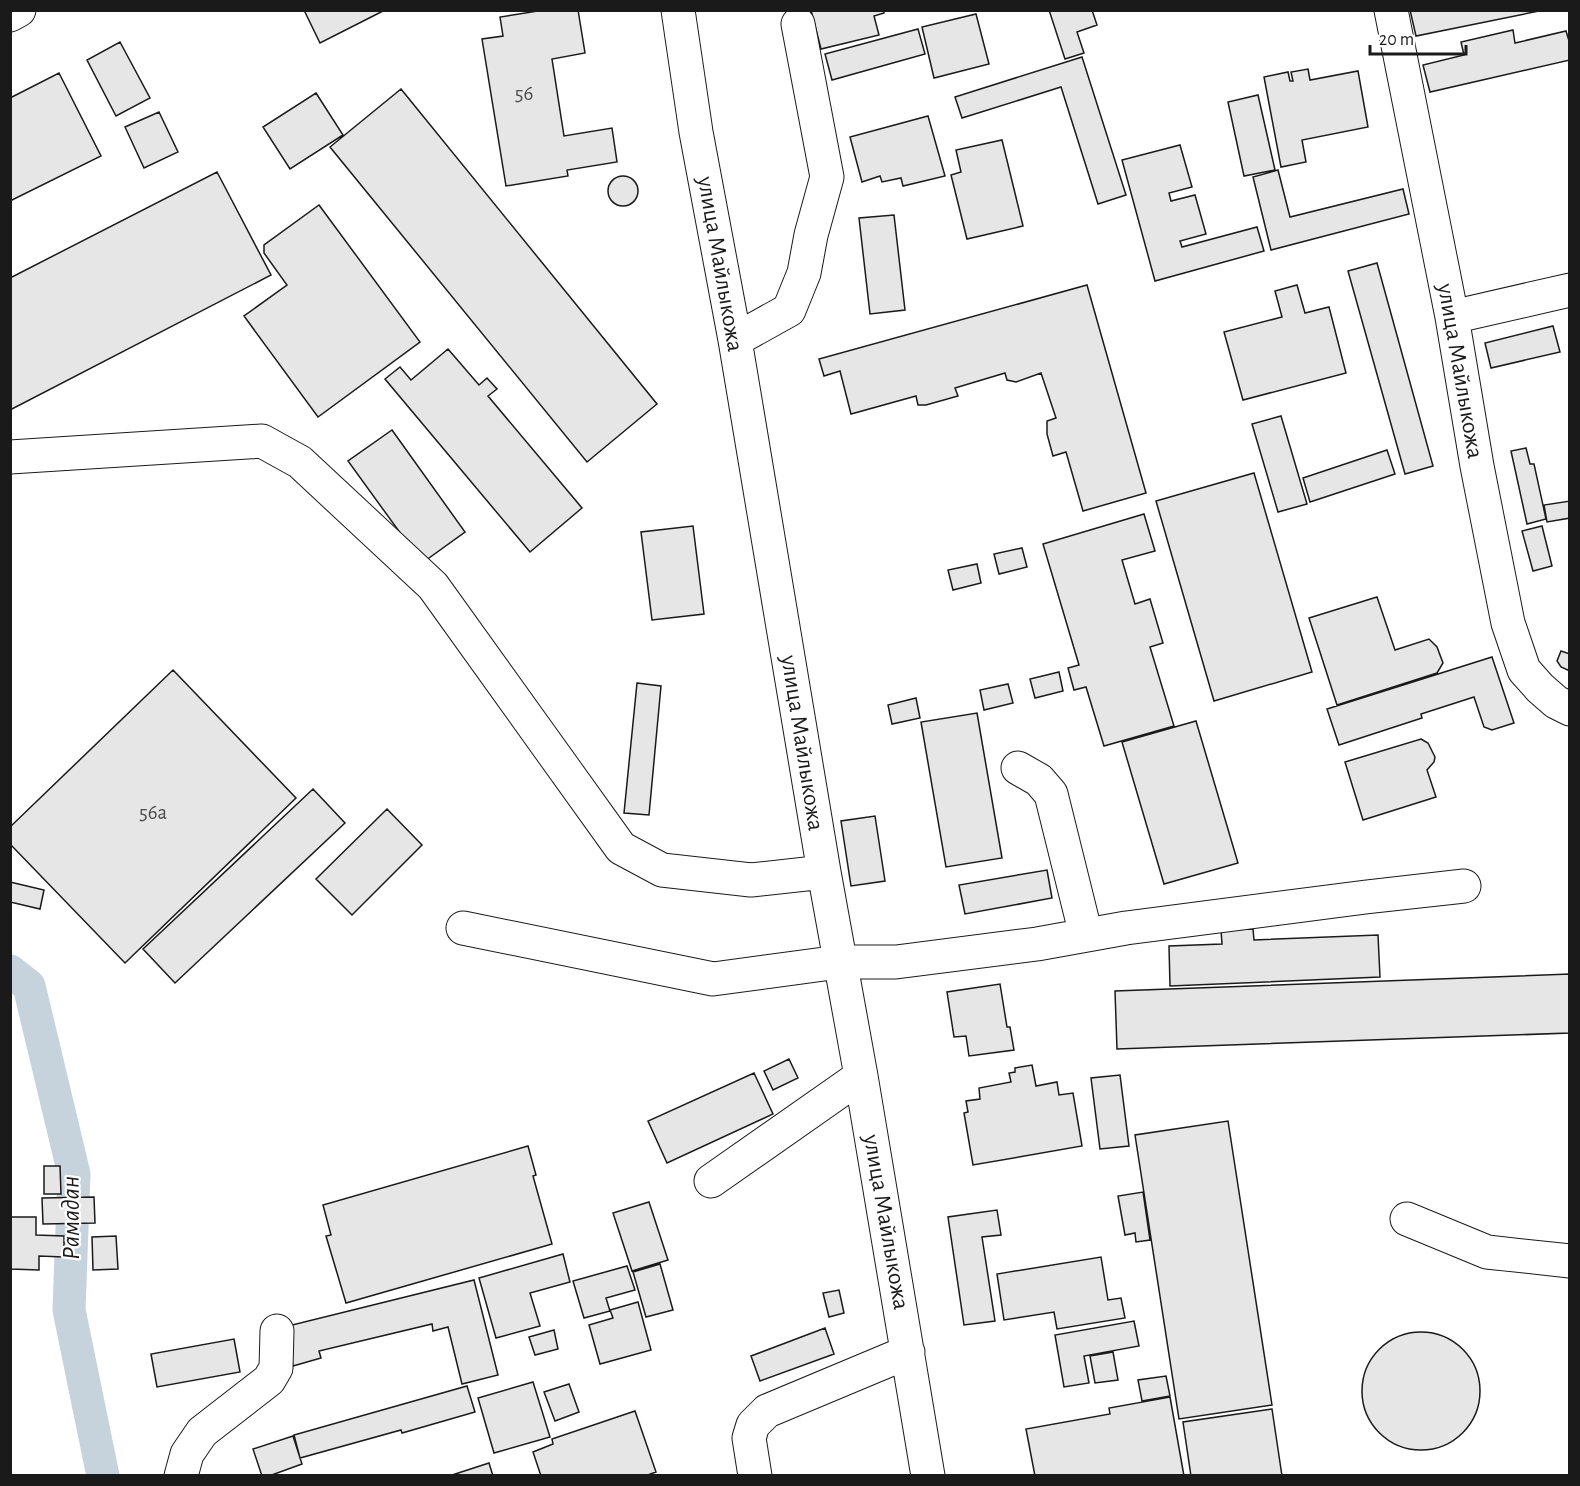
<svg xmlns="http://www.w3.org/2000/svg" width="1580" height="1486" font-family="'Alegreya Sans',sans-serif">
	<style>
		.lines { fill: none; stroke-linecap: round; stroke-linejoin: round }
		.canal { stroke: #c6d2dc; stroke-width: 33 }
		.building { fill: #e6e6e6; stroke: #1a1a1a; stroke-width: 1.5 }
		.minor-casing { stroke: #1a1a1a; stroke-width: 35 }
		.minor { stroke: #fff; stroke-width: 33 }
		.labels { text-anchor: middle; dominant-baseline: central; stroke-width: 4.5; stroke-linejoin: round; paint-order: stroke }
		.number-label { font-size: 21px; fill: #4d4d4d }
		.street-label { font-size: 24px; fill: #1a1a1a; stroke: #fff }
		.water-label { font-size: 26px; font-style: italic; fill: #1a1a1a; stroke: #fff }
	</style>
	<rect width="100%" height="100%" fill="#fff"/>
	<g class="lines">
		<path class="canal" d="M 10,971 L 29,986 L 74,1174 L 69,1310 L 103,1476"/>
	</g>
	<path class="building" d="M 304,10 L 385,10 L 320,43 Z
		M 544,10 L 578,10 L 585,53 L 552,59 L 564,136 L 612,128 L 617,162 L 567,170 L 568,176 L 506,186 L 482,39 L 503,36 L 500,17 Z
		M 811,10 L 884,10 L 884,13 L 874,16 L 879,35 L 821,49 Z
		M 1049,10 L 1092,10 L 1097,25 L 1077,32 L 1084,53 L 1065,59 Z
		M 1410,10 L 1544,10 L 1416,36 Z
		M 976,14 L 989,64 L 934,78 L 922,27 Z
		M 918,29 L 925,54 L 832,80 L 825,54 Z
		M 1513,30 L 1515,43 L 1566,31 L 1570,44 L 1570,60 L 1430,92 L 1423,65 L 1464,55 L 1461,42 Z
		M 120,42 L 150,98 L 116,116 L 87,60 Z
		M 1082,57 L 1126,195 L 1098,204 L 1061,87 L 962,118 L 955,97 Z
		M 1308,69 L 1310,80 L 1358,71 L 1368,127 L 1302,140 L 1306,162 L 1281,167 L 1264,77 L 1288,72 L 1290,81 L 1293,81 L 1291,72 Z
		M 59,73 L 101,156 L 10,201 L 10,98 Z
		M 401,89 L 657,404 L 587,462 L 330,147 Z
		M 316,93 L 343,135 L 290,169 L 263,127 Z
		M 1258,95 L 1275,170 L 1244,176 L 1228,102 Z
		M 159,112 L 178,152 L 144,168 L 125,127 Z
		M 928,116 L 945,176 L 903,186 L 901,178 L 882,182 L 880,176 L 862,182 L 850,137 Z
		M 1002,140 L 1023,226 L 967,239 L 951,175 L 961,172 L 956,150 Z
		M 1180,145 L 1192,187 L 1169,193 L 1171,201 L 1195,195 L 1206,234 L 1180,241 L 1182,247 L 1257,227 L 1264,251 L 1155,281 L 1122,160 Z
		M 1278,170 L 1290,217 L 1403,189 L 1409,214 L 1271,250 L 1253,177 Z
		M 217,172 L 271,275 L 10,410 L 10,278 Z
		M608 191a15 15 0 1 1 30 0a15 15 0 1 1-30 0Z
		M 319,205 L 420,342 L 318,417 L 244,316 L 287,285 L 264,253 L 264,245 Z
		M 894,215 L 905,310 L 870,314 L 859,218 Z
		M 1377,263 L 1433,466 L 1405,474 L 1348,271 Z
		M 1087,285 L 1146,493 L 1083,511 L 1066,452 L 1053,456 L 1047,434 L 1047,421 L 1056,418 L 1041,373 L 1016,382 L 1007,380 L 1005,373 L 955,388 L 958,396 L 926,405 L 918,405 L 916,396 L 851,414 L 840,371 L 824,376 L 819,359 Z
		M 1297,285 L 1305,313 L 1329,307 L 1346,373 L 1243,400 L 1224,332 L 1282,317 L 1275,291 Z
		M 1553,326 L 1560,352 L 1491,368 L 1485,343 Z
		M 448,349 L 479,385 L 487,378 L 497,389 L 488,396 L 582,508 L 530,552 L 385,379 L 400,367 L 411,380 Z
		M 1281,416 L 1307,504 L 1278,512 L 1252,424 Z
		M 392,430 L 465,532 L 422,563 L 348,461 Z
		M 1526,448 L 1530,464 L 1534,464 L 1546,519 L 1527,524 L 1511,451 Z
		M 1387,450 L 1395,474 L 1310,502 L 1303,478 Z
		M 1254,473 L 1312,672 L 1214,701 L 1156,501 Z
		M 1570,501 L 1570,518 L 1547,522 L 1544,505 Z
		M 1144,514 L 1155,551 L 1122,560 L 1135,604 L 1150,599 L 1163,643 L 1150,647 L 1174,726 L 1104,746 L 1086,687 L 1074,690 L 1068,668 L 1079,665 L 1043,544 Z
		M 693,526 L 704,614 L 652,620 L 641,532 Z
		M 1542,526 L 1552,566 L 1533,571 L 1522,531 Z
		M 1022,548 L 1027,567 L 999,574 L 994,554 Z
		M 977,564 L 981,583 L 953,590 L 948,570 Z
		M 1377,597 L 1395,650 L 1429,639 L 1437,647 L 1443,663 L 1437,673 L 1337,705 L 1309,618 Z
		M 1561,651 L 1570,654 L 1570,671 L 1561,667 L 1557,661 Z
		M 1492,657 L 1514,723 L 1492,730 L 1484,727 L 1474,697 L 1421,714 L 1422,718 L 1339,745 L 1327,709 Z
		M 173,670 L 296,798 L 125,963 L 10,844 L 10,827 Z
		M 1059,672 L 1063,691 L 1035,698 L 1030,679 Z
		M 637,683 L 661,686 L 649,815 L 624,813 Z
		M 1008,684 L 1013,703 L 984,710 L 980,690 Z
		M 916,698 L 920,718 L 892,724 L 888,705 Z
		M 977,713 L 1002,858 L 946,867 L 921,722 Z
		M 1196,721 L 1238,863 L 1164,884 L 1122,742 Z
		M 1421,739 L 1428,743 L 1435,757 L 1434,762 L 1427,770 L 1436,797 L 1363,820 L 1345,762 Z
		M 313,789 L 345,823 L 175,983 L 143,949 Z
		M 387,809 L 422,845 L 352,915 L 316,879 Z
		M 875,816 L 885,881 L 851,886 L 841,821 Z
		M 1047,870 L 1052,898 L 965,914 L 959,885 Z
		M 10,882 L 44,890 L 40,909 L 10,902 Z
		M 1253,929 L 1254,940 L 1378,935 L 1380,977 L 1170,986 L 1169,946 L 1222,944 L 1221,930 Z
		M 1570,974 L 1570,1033 L 1117,1049 L 1115,991 Z
		M 1000,984 L 1007,1027 L 1010,1027 L 1014,1050 L 969,1056 L 966,1036 L 954,1037 L 947,992 Z
		M 789,1059 L 798,1078 L 773,1090 L 764,1071 Z
		M 1032,1065 L 1036,1086 L 1057,1082 L 1059,1095 L 1073,1093 L 1082,1146 L 973,1165 L 964,1113 L 968,1112 L 966,1101 L 980,1099 L 979,1088 L 1011,1082 L 1009,1073 L 1015,1072 L 1015,1068 Z
		M 754,1073 L 773,1114 L 667,1163 L 648,1121 Z
		M 1120,1075 L 1129,1146 L 1100,1149 L 1091,1078 Z
		M 1228,1121 L 1272,1405 L 1179,1419 L 1135,1135 Z
		M 528,1146 L 536,1175 L 533,1176 L 552,1244 L 346,1303 L 326,1236 L 331,1235 L 323,1205 Z
		M 44,1166 L 60,1166 L 61,1194 L 44,1194 Z
		M 1143,1192 L 1150,1240 L 1136,1242 L 1135,1233 L 1125,1235 L 1118,1196 Z
		M 94,1197 L 95,1223 L 43,1224 L 42,1198 Z
		M 649,1202 L 668,1260 L 632,1271 L 613,1213 Z
		M 997,1210 L 1001,1235 L 982,1237 L 995,1321 L 964,1325 L 948,1217 Z
		M 11,1217 L 36,1217 L 36,1235 L 64,1236 L 64,1257 L 39,1256 L 39,1270 L 10,1269 Z
		M 116,1236 L 118,1269 L 93,1270 L 92,1237 Z
		M 563,1254 L 570,1282 L 530,1293 L 540,1326 L 496,1338 L 479,1278 Z
		M 1101,1257 L 1108,1300 L 1121,1298 L 1125,1318 L 1057,1329 L 1054,1312 L 1004,1320 L 997,1274 Z
		M 660,1264 L 673,1310 L 646,1317 L 633,1272 Z
		M 627,1266 L 635,1290 L 606,1298 L 610,1311 L 584,1318 L 573,1281 Z
		M 474,1280 L 498,1375 L 462,1384 L 448,1327 L 433,1331 L 432,1324 L 319,1351 L 321,1358 L 293,1366 L 284,1327 Z
		M 839,1290 L 844,1313 L 829,1317 L 823,1293 Z
		M 638,1302 L 651,1350 L 600,1364 L 589,1325 L 613,1318 L 610,1310 Z
		M 1134,1321 L 1139,1346 L 1084,1356 L 1089,1383 L 1064,1387 L 1055,1335 Z
		M 825,1328 L 834,1354 L 760,1381 L 751,1356 Z
		M 554,1330 L 558,1349 L 535,1355 L 529,1337 Z
		M1362 1391a59 59 0 1 1 118 0a59 59 0 1 1-118 0Z
		M 234,1339 L 240,1372 L 157,1387 L 151,1354 Z
		M 1113,1352 L 1118,1380 L 1095,1383 L 1090,1356 Z
		M 1166,1376 L 1170,1396 L 1142,1401 L 1138,1380 Z
		M 533,1382 L 550,1437 L 494,1453 L 478,1398 Z
		M 569,1384 L 579,1412 L 555,1421 L 544,1392 Z
		M 467,1386 L 475,1412 L 402,1433 L 401,1430 L 300,1458 L 294,1435 Z
		M 1170,1397 L 1184,1476 L 1035,1476 L 1026,1429 L 1110,1414 L 1109,1408 Z
		M 1272,1409 L 1282,1476 L 1191,1476 L 1183,1422 Z
		M 635,1411 L 656,1472 L 645,1476 L 541,1476 L 533,1452 L 553,1444 L 552,1439 Z
		M 293,1436 L 302,1464 L 269,1476 L 262,1476 L 253,1449 Z
		M 489,1463 L 493,1476 L 449,1476 Z"/>
	<g class="lines">
		<g class="minor-casing">
			<path id="minor" d="M 678,10 L 696,132 L 735,340 L 824,872 L 861,1076 L 928,1476
				M 1391,10 L 1452,317 L 1477,466 L 1508,623 L 1524,670 L 1540,688 L 1556,702 L 1570,709
				M 10,15 L 19,10
				M 1452,317 L 1570,290
				M 735,340 L 789,310 L 804,273 L 811,235 L 827,177 L 798,24
				M 10,457 L 262,441 L 300,462 L 433,586 L 621,848 L 662,870 L 751,880 L 824,872
				M 1018,768 L 1039,780 L 1051,794 L 1086,935
				M 463,928 L 713,979 L 839,962 L 896,962 L 1037,944 L 1126,928 L 1366,897 L 1464,886
				M 711,1181 L 861,1076
				M 1407,1219 L 1487,1252 L 1570,1261
				M 181,1476 L 187,1454 L 202,1432 L 269,1380 L 276,1368 L 277,1331
				M 755,1476 L 749,1438 L 753,1425 L 767,1411 L 908,1352"/>
		</g>
		<use href="#minor" class="minor"/>
	</g>
	<g class="labels">
		<g class="number-label">
			<text x="524" y="93">56</text>
			<text x="153" y="812">56а</text>
		</g>
		<g class="street-label">
			<text transform="translate(720 264) rotate(80)">улица Майлыкожа</text>
			<text transform="translate(1460 371) rotate(80)">улица Майлыкожа</text>
			<text transform="translate(802 743) rotate(81)">улица Майлыкожа</text>
			<text transform="translate(886 1222) rotate(80)">улица Майлыкожа</text>
		</g>
		<g class="water-label">
			<text transform="translate(71 1218) rotate(-90)">Рамадан</text>
		</g>
	</g>
	<rect width="1580" height="1486" fill="none" stroke="#1a1a1a" stroke-width="24"/>
	<path d="M1370 45v9h96v-9" fill="none" stroke="#1a1a1a" stroke-width="3"/>
	<text x="1379" y="45" font-size="18" fill="#1a1a1a" stroke="#ffffff" stroke-width="4.5" paint-order="stroke">20 m</text>
</svg>
